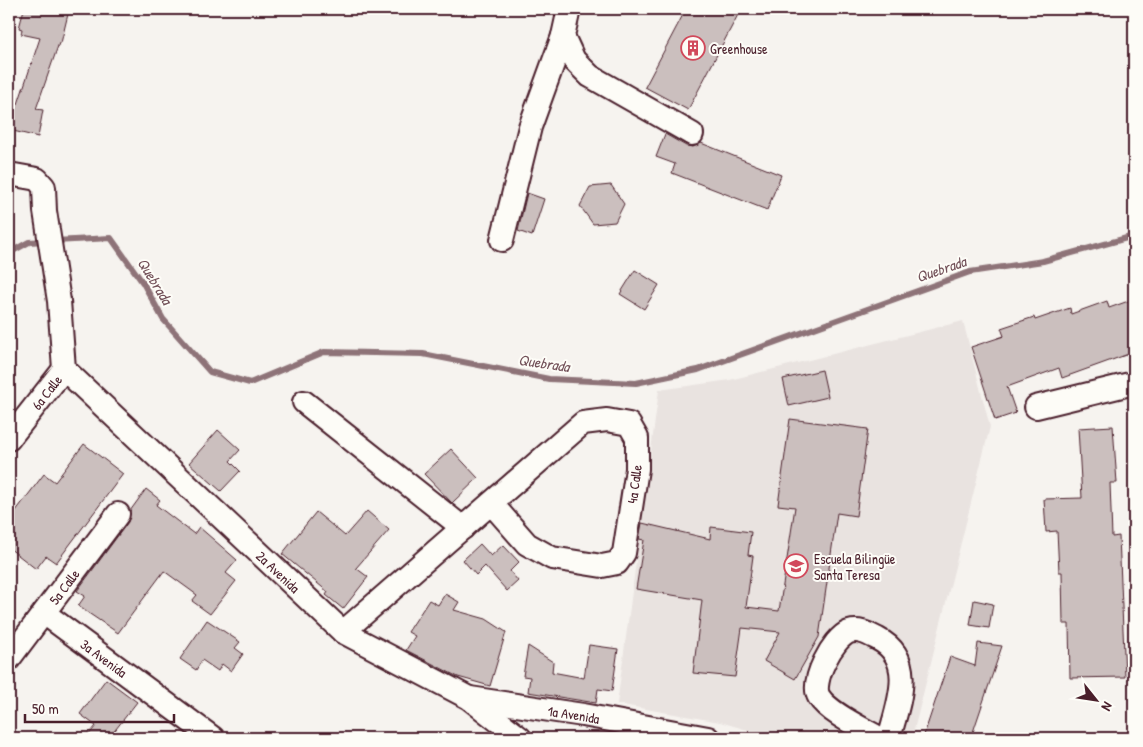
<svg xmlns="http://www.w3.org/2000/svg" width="1143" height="747" font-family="'Patrick Hand',sans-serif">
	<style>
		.built { fill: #e9e3e0 }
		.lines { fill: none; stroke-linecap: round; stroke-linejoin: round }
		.stream { stroke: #8e7378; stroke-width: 6 }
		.building { fill: #cbbfbe; stroke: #4a1f2b }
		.minor-casing { stroke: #4a1f2b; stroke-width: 26 }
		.minor { stroke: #fdfcf7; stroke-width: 22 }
		.labels { text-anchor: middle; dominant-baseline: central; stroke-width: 4; stroke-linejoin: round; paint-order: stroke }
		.poi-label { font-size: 14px; fill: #4a1f2b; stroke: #fdfcf7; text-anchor: start }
		.street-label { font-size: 14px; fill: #4a1f2b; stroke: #fdfcf7 }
		.water-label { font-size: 15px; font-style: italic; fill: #725058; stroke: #fdfcf7 }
	</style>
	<rect width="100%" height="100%" fill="#f6f3ef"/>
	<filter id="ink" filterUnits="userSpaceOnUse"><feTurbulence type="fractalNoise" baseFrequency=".02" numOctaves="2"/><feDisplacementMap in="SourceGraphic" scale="10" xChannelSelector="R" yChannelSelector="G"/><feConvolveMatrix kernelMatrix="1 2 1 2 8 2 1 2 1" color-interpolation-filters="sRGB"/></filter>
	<g filter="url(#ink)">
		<path class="built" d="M 963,321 L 990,427 L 912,738 L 775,738 L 720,722 L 617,704 L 659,390 L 730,380 Z"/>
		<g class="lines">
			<path class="stream" d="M 55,241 L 111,238 L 143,283 L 163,319 L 210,372 L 250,383 L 324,352 L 423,354 L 549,379 L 636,383 L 698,370 L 970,272 L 1043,261 L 1134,236
				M 9,253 L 29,242 L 45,241"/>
		</g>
		<path class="building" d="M 24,9 L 44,9 L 68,14 L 61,43 L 59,43 L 36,109 L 43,110 L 38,137 L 9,130 L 9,102 L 18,104 L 40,38 L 21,34 L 22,29 L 19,28 Z
			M 686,9 L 741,9 L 688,110 L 645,87 Z
			M 665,134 L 686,146 L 693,147 L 701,143 L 781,175 L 767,210 L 672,173 L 675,164 L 656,157 Z
			M 611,185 L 624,204 L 615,222 L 593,224 L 580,206 L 590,187 Z
			M 527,193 L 544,199 L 532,236 L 518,231 Z
			M 635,270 L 659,285 L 644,309 L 620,294 Z
			M 1134,299 L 1134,352 L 1062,378 L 1059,368 L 1007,387 L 1016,413 L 995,420 L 971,347 L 1004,336 L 1001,328 L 1034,317 L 1035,320 L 1070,308 L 1071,314 L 1107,301 L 1109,308 Z
			M 822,370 L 828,397 L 789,406 L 783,379 Z
			M 790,419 L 868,429 L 856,516 L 837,513 L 819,637 L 795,679 L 764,661 L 780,632 L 742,628 L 735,677 L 693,673 L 702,600 L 636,589 L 644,540 L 639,539 L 642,523 L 710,539 L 711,527 L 751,532 L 748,555 L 753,556 L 746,607 L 779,611 L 795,507 L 778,505 Z
			M 1113,426 L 1117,483 L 1110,483 L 1112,537 L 1119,536 L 1125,677 L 1070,678 L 1069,624 L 1063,624 L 1062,572 L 1059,572 L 1057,531 L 1046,532 L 1044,499 L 1082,498 L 1078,428 Z
			M 218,430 L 240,450 L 230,461 L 240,471 L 221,491 L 189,463 Z
			M 84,444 L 123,474 L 56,563 L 46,556 L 36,569 L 9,548 L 9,520 L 44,474 L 55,482 Z
			M 451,449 L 478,478 L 452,503 L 424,474 Z
			M 146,489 L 160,500 L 156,505 L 194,534 L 199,527 L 237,560 L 226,573 L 236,581 L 210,614 L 192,601 L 197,595 L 164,571 L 118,633 L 78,606 L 85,596 L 77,591 L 128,522 L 130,511 Z
			M 367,511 L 389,530 L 356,568 L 368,577 L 343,609 L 326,595 L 328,592 L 282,554 L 316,512 L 345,536 Z
			M 480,544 L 491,556 L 503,545 L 519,562 L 510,571 L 518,581 L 507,591 L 485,566 L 476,575 L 463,560 Z
			M 445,594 L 459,602 L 454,610 L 486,619 L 506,632 L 490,686 L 458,677 L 406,650 L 415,636 L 408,632 L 429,600 L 438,605 Z
			M 974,600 L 993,604 L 989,628 L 970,625 Z
			M 207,620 L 240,642 L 235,648 L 243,654 L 231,671 L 222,664 L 218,671 L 202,660 L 196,670 L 180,659 Z
			M 978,643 L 1002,646 L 971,738 L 923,738 L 950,657 L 975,666 Z
			M 589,645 L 618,649 L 612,691 L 598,689 L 596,703 L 528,692 L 530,677 L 523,676 L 528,646 L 553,662 L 552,672 L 584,678 Z
			M 106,679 L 137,702 L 109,738 L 86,738 L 96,726 L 80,714 Z"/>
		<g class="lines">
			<g class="minor-casing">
				<g id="minor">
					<path d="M 569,9 L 563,36 L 574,60 L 590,76 L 692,134"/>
					<path d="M 9,174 L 37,179 L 44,187 L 45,211 L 59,301 L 64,369"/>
					<path d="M 502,240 L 530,127 L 563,36"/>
					<path id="s1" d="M 64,369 L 343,632 L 469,698 L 520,738"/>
					<path d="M 304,402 L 463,528"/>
					<path d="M 1036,407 L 1134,383"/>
					<path id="s2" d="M 9,439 L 64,369"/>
					<path id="s3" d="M 44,613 L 213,738"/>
					<path d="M 343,632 L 583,423 L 607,420 L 629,424 L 637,438 L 637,469 L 624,553 L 617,563 L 602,566 L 552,558 L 527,544 L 491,503"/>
					<path id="s4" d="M 9,659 L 118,514"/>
					<path id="s5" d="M 470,698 L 583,715 L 708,738"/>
					<path d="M 879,738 C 862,728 829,713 819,697 C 810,682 833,638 849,632 C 860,629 868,634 878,639 C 917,659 898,705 889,738"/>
				</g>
			</g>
			<use href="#minor" class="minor"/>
		</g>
	</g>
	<defs>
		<g id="building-ring" transform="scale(1.25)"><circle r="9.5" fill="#fdfcf7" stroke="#d1495b" stroke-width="1.5"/><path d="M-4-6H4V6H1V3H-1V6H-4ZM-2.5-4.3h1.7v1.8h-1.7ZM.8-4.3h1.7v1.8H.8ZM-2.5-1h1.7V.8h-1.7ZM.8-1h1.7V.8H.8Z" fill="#d1495b"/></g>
		<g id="school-ring" transform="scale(1.25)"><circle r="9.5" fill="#fdfcf7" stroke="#d1495b" stroke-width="1.5"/><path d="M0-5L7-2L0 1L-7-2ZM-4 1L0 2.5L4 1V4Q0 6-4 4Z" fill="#d1495b"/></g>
	</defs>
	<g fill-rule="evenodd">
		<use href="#building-ring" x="693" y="48"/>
		<use href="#school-ring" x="796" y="566"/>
	</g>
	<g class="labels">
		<g class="poi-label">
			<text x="710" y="48">Greenhouse</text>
			<text x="814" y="558">Escuela Bilingüe<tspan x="814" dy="16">Santa Teresa</tspan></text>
		</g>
		<g class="street-label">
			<text stroke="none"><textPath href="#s2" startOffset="60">6a Calle</textPath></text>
			<text transform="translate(634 484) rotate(-83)">4a Calle</text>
			<text stroke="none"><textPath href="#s1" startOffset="295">2a Avenida</textPath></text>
			<text stroke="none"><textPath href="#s4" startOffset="91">5a Calle</textPath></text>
			<text stroke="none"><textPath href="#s3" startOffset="75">3a Avenida</textPath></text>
			<text stroke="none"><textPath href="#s5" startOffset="105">1a Avenida</textPath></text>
		</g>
		<g class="water-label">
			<text transform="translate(941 269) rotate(-19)">Quebrada</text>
			<text transform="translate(155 281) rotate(58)">Quebrada</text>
			<text transform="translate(544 363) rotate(8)">Quebrada</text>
		</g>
	</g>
	<rect width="1143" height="747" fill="none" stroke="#fdfcf7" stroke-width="30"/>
	<rect x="15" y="15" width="1113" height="717" fill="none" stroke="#4a1f2b" stroke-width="2" filter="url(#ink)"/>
	<g transform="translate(1096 700) rotate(120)" stroke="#fdfcf7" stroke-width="4" paint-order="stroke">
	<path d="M0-4L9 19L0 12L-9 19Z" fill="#4a1f2b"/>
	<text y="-8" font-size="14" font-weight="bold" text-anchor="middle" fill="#4a1f2b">N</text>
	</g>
	<path d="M25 714v8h149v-8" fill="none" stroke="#4a1f2b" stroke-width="2.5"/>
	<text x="32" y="714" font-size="15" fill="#4a1f2b" stroke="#fdfcf7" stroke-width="4" paint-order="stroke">50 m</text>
</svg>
